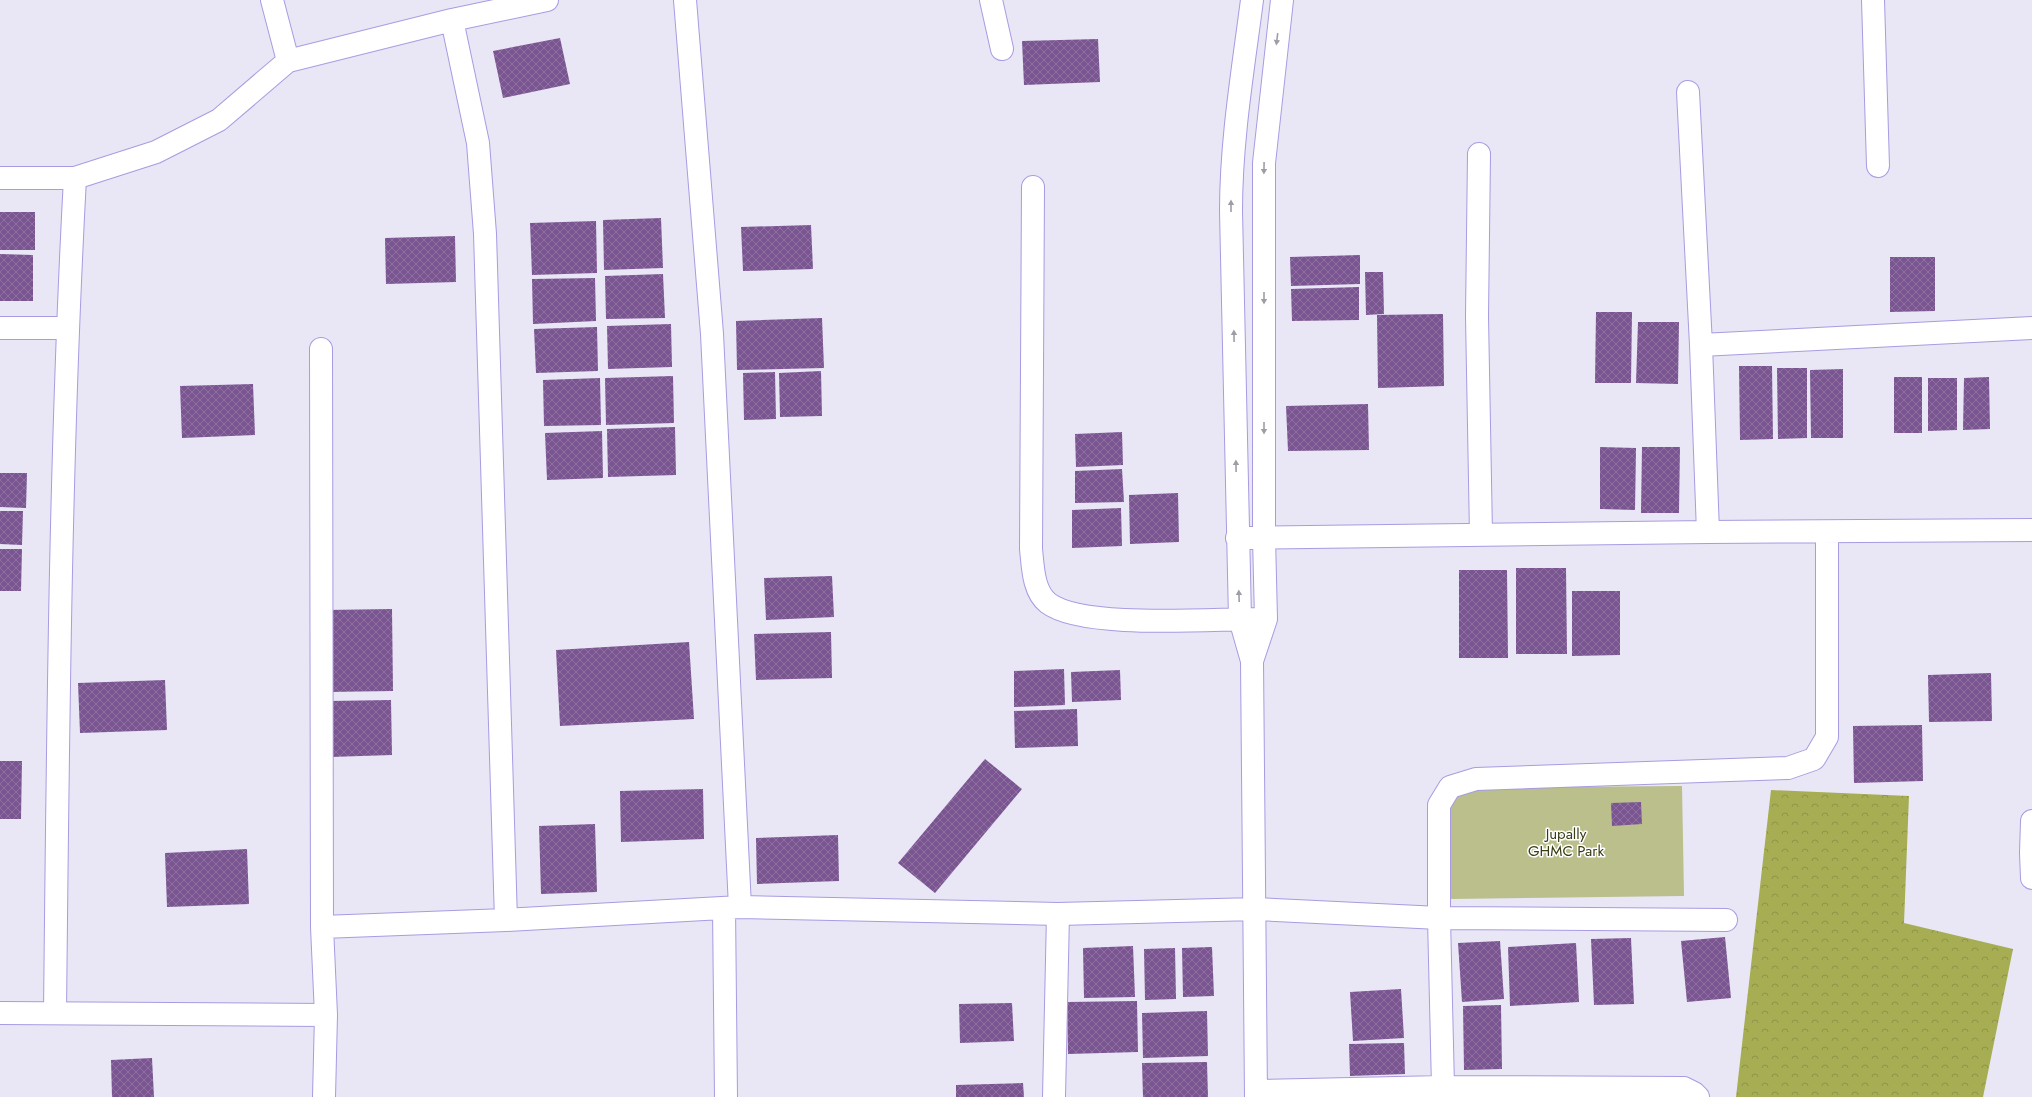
<svg xmlns="http://www.w3.org/2000/svg" width="2032" height="1097" font-family="Jost,sans-serif">
	<style>
		.forest { fill: url(#forest-crowns) }
		.park { fill: #babf8b }
		.building { fill: url(#building-cross-hatch) }
		.lines { fill: none; stroke-linecap: round; stroke-linejoin: round }
		.minor-casing { stroke: #a99be2; stroke-width: 24 }
		.minor { stroke: #fff; stroke-width: 22 }
		.oneway { fill: #9f9ca6 }
		.labels { text-anchor: middle; dominant-baseline: central; stroke-width: 3; stroke-linejoin: round; paint-order: stroke }
		.park-label { font-size: 15px; fill: #393c15; stroke: #fff }
	</style>
	<defs>
		<pattern id="forest-crowns" width="20" height="18" patternUnits="userSpaceOnUse"><rect width="20" height="18" fill="#a6ad53"/><path d="M2 6a3 3 0 1 1 6 0M12 15a3 3 0 1 1 6 0" fill="none" stroke="#8e9348"/></pattern>
		<pattern id="building-cross-hatch" width="8" height="8" patternUnits="userSpaceOnUse"><rect width="8" height="8" fill="#7b5592"/><path d="M0 0l8 8M0 8l8-8" fill="none" stroke="#8d729f"/></pattern>
	</defs>
	<rect width="100%" height="100%" fill="#e9e6f6"/>
	<path class="forest" d="M 1771,790 L 1909,796 L 1904,923 L 2013,949 L 1983,1097 L 1736,1097 Z"/>
	<path class="park" d="M 1682,786 L 1684,896 L 1450,899 L 1449,788 Z"/>
	<path class="building" d="M 560,38 L 570,84 L 503,98 L 493,51 Z
		M 1098,39 L 1100,82 L 1024,85 L 1022,41 Z
		M 0,212 L 35,212 L 35,250 L 0,250 Z
		M 661,218 L 663,268 L 604,270 L 603,220 Z
		M 596,221 L 597,273 L 532,275 L 530,223 Z
		M 811,225 L 813,269 L 743,271 L 741,227 Z
		M 455,236 L 456,282 L 386,284 L 385,238 Z
		M 0,254 L 33,255 L 33,301 L 0,301 Z
		M 1360,255 L 1360,284 L 1291,286 L 1290,257 Z
		M 1890,257 L 1935,257 L 1935,311 L 1890,312 Z
		M 1365,272 L 1383,272 L 1384,314 L 1366,315 Z
		M 663,274 L 665,318 L 606,319 L 605,276 Z
		M 595,278 L 596,321 L 533,324 L 532,279 Z
		M 1359,287 L 1359,320 L 1292,321 L 1291,289 Z
		M 1596,312 L 1632,312 L 1631,383 L 1595,383 Z
		M 1443,314 L 1444,386 L 1378,388 L 1377,315 Z
		M 822,318 L 824,368 L 737,370 L 736,321 Z
		M 1638,322 L 1679,322 L 1678,384 L 1636,383 Z
		M 671,324 L 672,367 L 608,369 L 607,326 Z
		M 597,327 L 598,371 L 536,373 L 534,329 Z
		M 1739,366 L 1772,366 L 1773,439 L 1740,440 Z
		M 1777,368 L 1807,368 L 1807,438 L 1778,439 Z
		M 1843,369 L 1843,438 L 1811,438 L 1810,370 Z
		M 821,371 L 822,416 L 780,417 L 779,373 Z
		M 775,372 L 776,419 L 744,420 L 743,373 Z
		M 673,376 L 674,423 L 606,425 L 605,378 Z
		M 1894,377 L 1922,377 L 1922,433 L 1894,433 Z
		M 1989,377 L 1990,429 L 1963,430 L 1964,378 Z
		M 600,378 L 601,425 L 544,426 L 543,380 Z
		M 1928,378 L 1957,378 L 1957,430 L 1928,431 Z
		M 253,384 L 255,435 L 182,438 L 180,386 Z
		M 1368,404 L 1369,450 L 1288,451 L 1286,406 Z
		M 675,427 L 676,475 L 608,477 L 607,429 Z
		M 602,431 L 603,478 L 547,480 L 545,433 Z
		M 1122,432 L 1123,465 L 1076,467 L 1075,434 Z
		M 1600,447 L 1636,448 L 1635,510 L 1600,509 Z
		M 1642,447 L 1680,447 L 1679,513 L 1641,513 Z
		M 1122,469 L 1124,502 L 1075,503 L 1075,471 Z
		M 0,473 L 27,473 L 26,508 L 0,507 Z
		M 1178,493 L 1179,542 L 1130,544 L 1129,495 Z
		M 1121,508 L 1122,546 L 1072,548 L 1072,510 Z
		M 0,511 L 23,511 L 22,545 L 0,544 Z
		M 0,549 L 22,549 L 21,591 L 0,591 Z
		M 1516,568 L 1566,568 L 1567,654 L 1516,654 Z
		M 1459,570 L 1507,570 L 1508,658 L 1459,658 Z
		M 832,576 L 834,617 L 766,620 L 764,578 Z
		M 1572,591 L 1620,591 L 1620,655 L 1572,656 Z
		M 392,609 L 393,691 L 327,692 L 326,610 Z
		M 831,632 L 832,678 L 756,680 L 754,634 Z
		M 689,642 L 694,719 L 560,726 L 556,650 Z
		M 1064,669 L 1065,705 L 1014,707 L 1014,671 Z
		M 1120,670 L 1121,700 L 1072,702 L 1071,672 Z
		M 1991,673 L 1992,721 L 1929,722 L 1928,675 Z
		M 165,680 L 167,730 L 80,733 L 78,683 Z
		M 391,700 L 392,755 L 330,757 L 330,701 Z
		M 1077,709 L 1078,746 L 1015,748 L 1014,711 Z
		M 1922,725 L 1923,781 L 1854,783 L 1853,726 Z
		M 985,759 L 1022,789 L 935,893 L 898,863 Z
		M 0,761 L 22,761 L 21,819 L 0,819 Z
		M 703,789 L 704,839 L 621,842 L 620,791 Z
		M 1641,802 L 1642,824 L 1612,826 L 1611,803 Z
		M 595,824 L 597,892 L 541,894 L 539,826 Z
		M 838,835 L 839,881 L 757,884 L 756,838 Z
		M 247,849 L 249,904 L 167,907 L 165,853 Z
		M 1725,937 L 1731,998 L 1687,1002 L 1681,941 Z
		M 1631,938 L 1634,1004 L 1594,1005 L 1591,939 Z
		M 1500,941 L 1504,999 L 1462,1002 L 1458,943 Z
		M 1576,943 L 1579,1002 L 1510,1006 L 1508,947 Z
		M 1133,946 L 1135,997 L 1084,998 L 1083,948 Z
		M 1212,947 L 1214,996 L 1183,997 L 1182,948 Z
		M 1175,948 L 1176,999 L 1145,1000 L 1144,949 Z
		M 1401,989 L 1404,1038 L 1353,1041 L 1350,992 Z
		M 1137,1001 L 1138,1052 L 1068,1054 L 1067,1002 Z
		M 1012,1003 L 1014,1041 L 960,1043 L 959,1004 Z
		M 1501,1005 L 1502,1069 L 1464,1070 L 1463,1006 Z
		M 1207,1011 L 1208,1056 L 1143,1058 L 1142,1013 Z
		M 1404,1043 L 1405,1074 L 1350,1076 L 1349,1044 Z
		M 152,1058 L 154,1097 L 112,1097 L 111,1060 Z
		M 1207,1062 L 1208,1097 L 1143,1097 L 1142,1063 Z
		M 1023,1083 L 1024,1097 L 956,1097 L 956,1085 Z"/>
	<g class="lines">
		<g class="minor-casing">
			<path id="minor" d="M 272,0 L 288,61
				M 685,0 L 712,334 L 740,907
				M 991,0 L 1002,49
				M 1252,0 C 1243,70 1231,140 1231,211 L 1240,619 L 1252,661 L 1256,1097
				M 1873,0 L 1878,166
				M 452,20 L 478,143 L 485,234 L 506,920
				M 1688,92 L 1701,345 L 1708,532
				M 1479,154 L 1477,316 L 1481,535
				M 0,178 L 75,178 L 156,152 L 219,120 L 288,61 L 452,20 L 547,0
				M 1033,187 L 1031,549 C 1033,567 1033,591 1048,603 C 1082,629 1209,619 1255,619
				M 0,328 L 67,328
				M 1701,345 L 2032,328
				M 321,349 L 322,927 L 326,1015 L 324,1097
				M 1237,538 L 1708,532 L 2032,530
				M 1252,661 L 1266,619 L 1264,538 L 1264,163 L 1282,0
				M 2032,821 L 2031,853 L 2032,878
				M 724,908 L 726,1097
				M 322,927 L 506,920 L 740,907 L 1058,914 L 1256,909 L 1439,918 L 1726,920
				M 0,1013 L 326,1015
				M 55,1013 C 58,735 60,456 75,178
				M 1443,1087 L 1439,918 L 1439,805 L 1450,787 L 1476,779 L 1788,768 L 1814,759 L 1827,737 L 1827,532
				M 1256,1091 L 1443,1087 L 1684,1088 L 1694,1093 L 1698,1097
				M 1054,1097 L 1058,914"/>
		</g>
		<use href="#minor" class="minor"/>
	</g>
	<defs><path id="oneway-solid" d="M-6-.8H1V-3.2L6.5 0L1 3.2V.8H-6Z"/></defs>
	<g class="oneway">
		<use href="#oneway-solid" transform="translate(1277 39) rotate(97)"/>
		<use href="#oneway-solid" transform="translate(1264 168) rotate(91)"/>
		<use href="#oneway-solid" transform="translate(1231 206) rotate(-90)"/>
		<use href="#oneway-solid" transform="translate(1264 298) rotate(90)"/>
		<use href="#oneway-solid" transform="translate(1234 336) rotate(-91)"/>
		<use href="#oneway-solid" transform="translate(1264 428) rotate(90)"/>
		<use href="#oneway-solid" transform="translate(1236 466) rotate(-91)"/>
		<use href="#oneway-solid" transform="translate(1239 596) rotate(-92)"/>
	</g>
	<g class="labels">
		<g class="park-label">
			<text x="1566" y="834">Jupally<tspan x="1566" dy="17">GHMC Park</tspan></text>
		</g>
	</g>
</svg>
